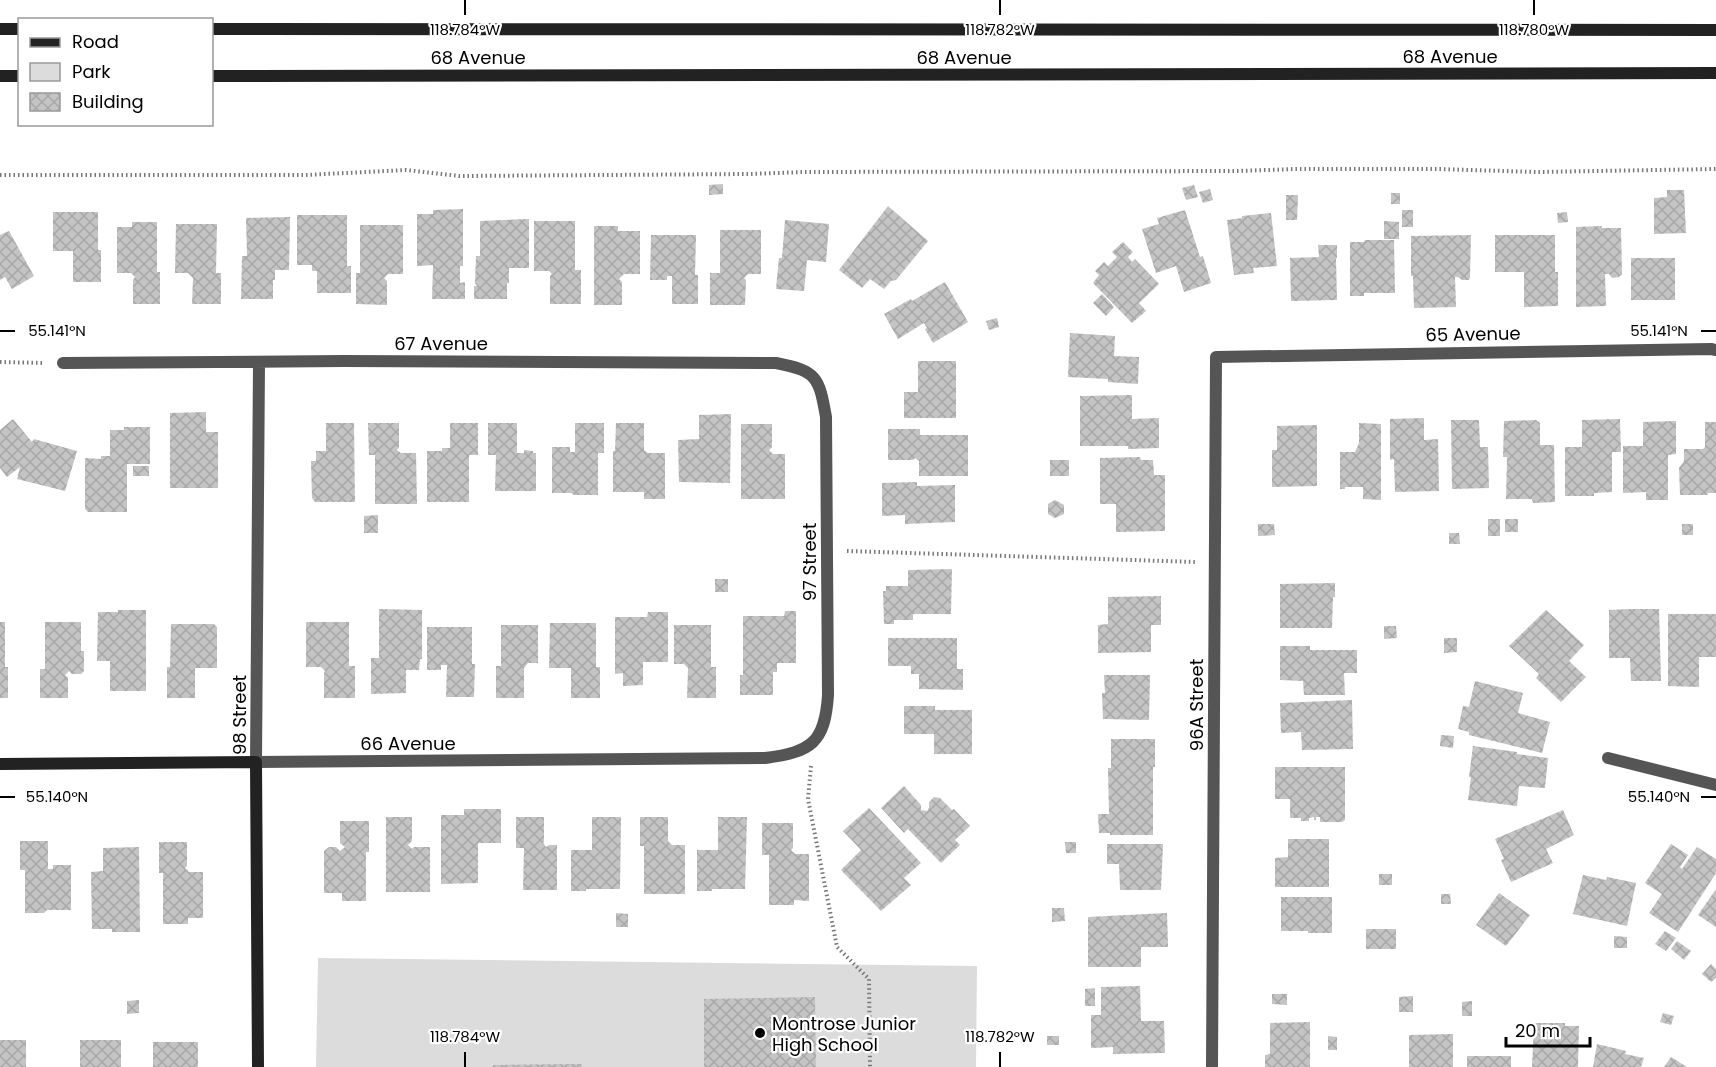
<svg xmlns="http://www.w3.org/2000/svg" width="1716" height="1067" viewBox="0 0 1716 1067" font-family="Poppins,sans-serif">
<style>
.green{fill:#dcdcdc}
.building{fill:url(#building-cross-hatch)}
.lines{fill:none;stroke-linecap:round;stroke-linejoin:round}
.path{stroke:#777;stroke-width:4;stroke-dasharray:1.5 3;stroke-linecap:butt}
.street{stroke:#555;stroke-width:12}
.secondary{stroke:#222;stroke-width:12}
.ticks{fill:none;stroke:#000;stroke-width:2}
.poi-dot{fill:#000;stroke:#fff;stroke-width:2}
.labels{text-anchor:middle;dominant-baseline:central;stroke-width:4.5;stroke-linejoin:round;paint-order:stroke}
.street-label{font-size:18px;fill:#000;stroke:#fff}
.poi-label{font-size:18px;fill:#000;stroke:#fff;text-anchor:start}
.ticks-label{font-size:15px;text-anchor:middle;fill:#000;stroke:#fff;stroke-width:4.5;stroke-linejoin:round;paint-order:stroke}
</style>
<defs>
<pattern id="building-cross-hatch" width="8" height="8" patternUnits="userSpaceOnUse" patternTransform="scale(1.5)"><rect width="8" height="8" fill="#c4c4c4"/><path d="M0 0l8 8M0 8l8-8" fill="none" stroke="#a7a7a7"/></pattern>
</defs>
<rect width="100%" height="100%" fill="#fff"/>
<!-- green -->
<polygon class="green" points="318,958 977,966 976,1067 316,1067"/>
<!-- building -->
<g class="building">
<polygon points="723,184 723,194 709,195 709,185"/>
<polygon points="1194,185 1198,197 1186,200 1182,188"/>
<polygon points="1210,189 1213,200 1203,203 1199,192"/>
<polygon points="1667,190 1684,190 1686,233 1654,234 1654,198 1667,197"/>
<rect x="1391" y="193" width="9" height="11"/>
<polygon points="1286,195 1298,195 1297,220 1286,220"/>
<polygon points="888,206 928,241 896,280 891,281 884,289 870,279 862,288 839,270"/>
<polygon points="463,209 463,266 460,266 460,283 465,282 465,299 432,299 433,265 417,266 417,214 433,214 433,210"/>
<polygon points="1185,210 1200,257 1203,256 1211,283 1184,292 1176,266 1156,273 1142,229 1159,224 1157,218"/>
<rect x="1402" y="210" width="11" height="17"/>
<polygon points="53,212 98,212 98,250 101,250 101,282 73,282 73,251 53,251"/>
<polygon points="1567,212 1568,222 1558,223 1557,213"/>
<polygon points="1271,213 1277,266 1253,268 1254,273 1234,275 1227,220 1242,218 1242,216"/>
<polygon points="297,215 347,215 347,266 351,266 351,293 317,293 317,271 312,271 312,265 297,265"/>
<polygon points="290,217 289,270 275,270 275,280 273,280 273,299 241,299 242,256 247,256 246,218"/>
<polygon points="529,219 529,268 509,268 509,283 507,283 507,299 474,299 474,286 477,286 475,283 476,256 480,256 480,221"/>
<polygon points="785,220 829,224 826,262 807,260 804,291 776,289 779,258 782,258"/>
<polygon points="534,221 575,221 575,270 581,270 581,304 550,304 550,276 552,274 549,271 534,271"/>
<polygon points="1384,221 1399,222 1399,239 1384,239"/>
<polygon points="132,222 157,222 157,272 160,272 160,304 133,304 133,280 135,277 131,273 117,273 117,227 132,227"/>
<polygon points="176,224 217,224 216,273 221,273 221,304 192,304 193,278 188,273 175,273"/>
<polygon points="360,225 403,225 403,274 388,274 384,278 387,281 387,305 356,304 356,273 360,273"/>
<polygon points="594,226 618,226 618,231 640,231 640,274 624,274 619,279 622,282 622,305 594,305"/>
<polygon points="1602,226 1602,228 1621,228 1622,274 1619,277 1612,278 1609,274 1605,274 1606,306 1576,307 1576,227"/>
<polygon points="720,230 761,230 761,274 748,274 744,278 746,280 745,305 710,305 710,273 720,273"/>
<polygon points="9,231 34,276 12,289 5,277 0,280 0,235"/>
<polygon points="651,235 696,235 695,275 698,275 698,304 672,304 672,276 667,276 667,280 650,280"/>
<polygon points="1471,235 1470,277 1469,280 1462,280 1458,277 1455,277 1456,307 1414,308 1413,276 1411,276 1411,236"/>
<polygon points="1495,235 1555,235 1555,272 1558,272 1558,306 1524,307 1524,272 1495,272"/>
<polygon points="1365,240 1394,240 1395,293 1364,293 1364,296 1350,296 1350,242 1364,242"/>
<polygon points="1123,242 1133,252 1128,257 1132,262 1135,259 1159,284 1139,303 1146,311 1132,323 1093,283 1099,275 1095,271 1104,262 1108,266 1117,257 1112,252"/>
<polygon points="1318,245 1337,245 1337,258 1336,258 1337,300 1291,301 1290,258 1319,257"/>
<rect x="1631" y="258" width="44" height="42"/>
<polygon points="945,282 968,322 933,343 925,329 927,328 924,323 898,339 884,314 911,299 912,301"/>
<polygon points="1102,294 1114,307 1106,316 1093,303"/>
<polygon points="997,318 999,327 989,330 986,321"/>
<polygon points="1070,333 1115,336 1114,356 1139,357 1138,384 1108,382 1108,379 1068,377"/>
<polygon points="918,361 956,361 956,418 904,418 904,392 918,392"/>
<polygon points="1132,395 1132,419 1159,418 1159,448 1128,449 1128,446 1080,446 1080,396"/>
<polygon points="206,412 206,432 218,432 218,488 170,488 170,413"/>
<polygon points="731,414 730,483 679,482 678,440 699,439 699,415"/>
<polygon points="1424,418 1424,440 1438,439 1439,491 1395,492 1394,459 1390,460 1390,419"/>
<polygon points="13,419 32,442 34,439 77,451 65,491 17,479 20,467 7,477 0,468 0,430"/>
<polygon points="1620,419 1621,452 1612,452 1612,492 1594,493 1594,496 1565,496 1565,447 1582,447 1582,420"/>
<polygon points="1451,420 1479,420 1480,447 1488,447 1489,488 1452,489"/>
<polygon points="1536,420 1540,423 1540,445 1554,445 1555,502 1533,503 1532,499 1506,499 1507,457 1503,457 1504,421"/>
<polygon points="1676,421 1676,454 1668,455 1668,500 1646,500 1646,492 1623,493 1623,446 1643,446 1643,422"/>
<polygon points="1705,422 1716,422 1716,493 1707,493 1708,495 1680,495 1679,468 1684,461 1684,449 1703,449 1705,447"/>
<polygon points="326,423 354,423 355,502 315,502 312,498 311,461 316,461 316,451 326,451"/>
<polygon points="368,423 399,423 399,447 397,450 401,453 416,453 417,504 375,504 375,455 369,455"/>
<polygon points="450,423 478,423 478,455 469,455 469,502 427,502 427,451 442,451 442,448 450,448"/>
<polygon points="488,423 517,423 517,453 524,453 524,450 533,451 533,453 536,453 536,491 495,491 496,455 488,455"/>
<polygon points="575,423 604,423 604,453 598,453 598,495 574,495 571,493 552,493 552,447 570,447 570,452 575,452"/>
<polygon points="616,423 644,423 644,450 648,453 665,453 665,499 644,499 644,492 613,492 613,451 615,451"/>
<polygon points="1359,423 1381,424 1381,500 1363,499 1363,487 1345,487 1345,489 1340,489 1340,452 1355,452 1359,443"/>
<polygon points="741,424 772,424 772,447 769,450 773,454 785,454 785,499 741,499"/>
<polygon points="1317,425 1317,486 1272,487 1272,450 1277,450 1277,426"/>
<polygon points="124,427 150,427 150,464 127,464 127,512 88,512 85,509 85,458 101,459 101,456 110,456 110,430 124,430"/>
<polygon points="888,429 920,429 920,435 968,435 968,476 919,476 919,461 915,458 913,460 888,460"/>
<polygon points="1140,457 1141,460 1153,460 1154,475 1165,475 1165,531 1116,532 1116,504 1100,504 1100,458"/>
<rect x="1050" y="460" width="19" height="16"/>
<rect x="133" y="466" width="16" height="10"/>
<polygon points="917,482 917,486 955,485 955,522 905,524 905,515 882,516 882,483"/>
<polygon points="1055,500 1064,505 1064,514 1055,518 1048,514 1048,504"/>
<polygon points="378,515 378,533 364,533 364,516"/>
<rect x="1488" y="519" width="12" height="17"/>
<rect x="1505" y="519" width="13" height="13"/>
<polygon points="1258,524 1274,524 1275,535 1258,536"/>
<rect x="1682" y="524" width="11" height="11"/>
<polygon points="1449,533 1459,533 1460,544 1449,544"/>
<polygon points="952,569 951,614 913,614 913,620 894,620 894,624 884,624 883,591 886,591 886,586 908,586 908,570"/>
<rect x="715" y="579" width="13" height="13"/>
<polygon points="1335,583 1335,597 1333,597 1332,628 1280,628 1280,584"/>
<polygon points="1161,596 1161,625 1151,625 1151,652 1098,653 1098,625 1108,624 1108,597"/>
<polygon points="379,609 422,610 422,659 420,659 419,670 406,670 406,693 371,694 371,658 379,658"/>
<polygon points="1630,609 1659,609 1661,681 1631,681 1630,658 1609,658 1609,610"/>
<polygon points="118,610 146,610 146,691 110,691 110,661 97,661 98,612 118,612"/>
<polygon points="1546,610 1584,645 1569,661 1586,677 1561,702 1536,678 1539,674 1509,646"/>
<polygon points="785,611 796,611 796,663 777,663 777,672 773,672 773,695 740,695 740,675 743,675 743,616 784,616"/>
<polygon points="648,612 668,612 668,662 643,662 643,685 623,686 623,673 615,674 615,617 647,617"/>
<polygon points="1668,614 1716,614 1716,657 1699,657 1699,687 1668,686"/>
<polygon points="0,622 5,622 5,667 8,667 8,698 0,698"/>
<polygon points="45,622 81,622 81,651 84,651 84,671 81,674 72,674 69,671 65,675 68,678 68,698 40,698 40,669 45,669"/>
<polygon points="306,622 349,622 349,666 355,666 355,698 324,698 324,673 325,671 321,667 306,667"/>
<polygon points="550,623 596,623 596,667 600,667 600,698 571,698 571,668 549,668"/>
<polygon points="171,624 214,624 217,627 217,668 195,668 195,698 167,698 167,667 170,667"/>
<polygon points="501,625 538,625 538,663 528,663 524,668 524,698 496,698 496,666 501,666"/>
<polygon points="674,625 711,625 711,667 716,667 716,698 687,698 688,668 684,664 674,664"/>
<polygon points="1384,626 1396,626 1397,638 1384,639"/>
<polygon points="427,627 472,627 472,664 475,664 474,697 446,697 447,665 441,665 441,670 427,670"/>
<polygon points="888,638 957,638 957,669 963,669 963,690 919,689 919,674 911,674 911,666 888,666"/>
<polygon points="1444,638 1457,638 1457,652 1444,653"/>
<polygon points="1280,646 1310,646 1310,650 1357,650 1357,673 1344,673 1345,695 1304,695 1303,681 1280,680"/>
<polygon points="1104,675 1150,675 1149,720 1103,719 1102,693 1105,693"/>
<polygon points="1475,681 1523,693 1518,713 1550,722 1542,753 1469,735 1469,732 1458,729 1463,706 1469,707"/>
<polygon points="1352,700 1353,749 1302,750 1301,732 1281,733 1280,703"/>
<polygon points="904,706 935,706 935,710 972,710 972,754 934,754 934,734 904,734"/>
<polygon points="1441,735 1454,736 1453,748 1440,746"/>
<polygon points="1111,739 1155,739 1155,767 1153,767 1153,835 1110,835 1110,833 1099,833 1098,814 1109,814 1108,768 1111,768"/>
<polygon points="1473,746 1517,752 1517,754 1548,758 1545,788 1519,786 1517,806 1468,800 1471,777 1469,777"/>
<polygon points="1275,767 1345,767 1345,820 1342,822 1320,822 1320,817 1316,817 1316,820 1314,820 1314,817 1309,818 1309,821 1301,821 1301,818 1290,818 1290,799 1275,799"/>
<polygon points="904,786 921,805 921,810 927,811 929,808 929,802 934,797 940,798 952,810 954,809 970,826 955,840 960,845 941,863 908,829 904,833 881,808"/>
<polygon points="869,808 921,863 904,878 911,885 881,911 841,870 861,850 843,831"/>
<polygon points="464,809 501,809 501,843 478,843 478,883 441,884 441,815 464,815"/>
<polygon points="1563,810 1574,835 1546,849 1553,863 1511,882 1501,860 1504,859 1495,839"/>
<polygon points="386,817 412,817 412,841 408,845 412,849 414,847 430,847 430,892 386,892"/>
<polygon points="516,817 544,817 544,842 543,843 546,847 549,845 557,845 557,890 523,890 524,848 516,848"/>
<polygon points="592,817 621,817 620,889 586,889 586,891 571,891 571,850 592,850"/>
<polygon points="640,817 668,817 668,841 672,845 685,845 685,894 644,894 644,846 640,846"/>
<polygon points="718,817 747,817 745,889 712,889 712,891 697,891 697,850 718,850"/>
<polygon points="340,821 369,821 369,852 366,852 366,901 342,901 342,893 324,893 324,851 329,847 336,847 340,851 345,847 340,843"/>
<polygon points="762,823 793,823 793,848 791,850 795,854 809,854 809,901 794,900 794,905 769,905 769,855 762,855"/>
<polygon points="1288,839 1329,839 1329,887 1275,887 1275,858 1288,857"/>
<polygon points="20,841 48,841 48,869 53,869 53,865 71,865 71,910 47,910 44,913 25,913 25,870 20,870"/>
<polygon points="159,842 187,842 187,866 185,868 189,872 203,872 203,918 188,918 188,924 163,924 163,873 159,873"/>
<polygon points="1065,842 1076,842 1076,853 1066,853"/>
<polygon points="1107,844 1163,844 1161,890 1120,890 1119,864 1107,864"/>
<polygon points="1671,844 1688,855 1680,867 1682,869 1697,847 1716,859 1716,873 1678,932 1649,913 1662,894 1645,883"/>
<polygon points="139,847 140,932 112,932 112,929 92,929 91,872 103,871 103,848"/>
<rect x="1379" y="874" width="13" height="11"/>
<polygon points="1583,875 1606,880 1607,877 1636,883 1627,926 1573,914"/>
<polygon points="1716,889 1716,927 1698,915"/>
<polygon points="1499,893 1530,915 1506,946 1476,925"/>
<polygon points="1441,894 1450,894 1451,904 1441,904"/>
<polygon points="1281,897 1332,897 1332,933 1308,933 1308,931 1281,931"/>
<polygon points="1052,908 1064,908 1065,921 1052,922"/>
<polygon points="616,913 628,914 628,927 616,927"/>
<polygon points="1167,913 1168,947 1141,947 1141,967 1088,967 1088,917"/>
<rect x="1366" y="929" width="30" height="20"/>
<polygon points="1665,931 1676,938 1666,951 1655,944"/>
<polygon points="1614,936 1627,937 1627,948 1614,948"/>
<polygon points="1677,941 1691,951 1684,960 1671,949"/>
<polygon points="1711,964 1716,969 1716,978 1711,982 1702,974"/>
<polygon points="1140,986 1141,1021 1164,1021 1165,1053 1113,1054 1113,1047 1091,1048 1091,1015 1101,1015 1101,987"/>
<polygon points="1095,988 1095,1006 1085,1006 1085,989"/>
<polygon points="1272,994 1287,994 1287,1005 1272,1004"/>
<polygon points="1413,996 1413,1012 1399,1012 1399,997"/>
<polygon points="815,997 816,1067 704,1067 704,999"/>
<polygon points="139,1000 139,1013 127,1014 127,1001"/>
<polygon points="1472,1001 1472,1016 1462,1016 1462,1002"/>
<polygon points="1663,1013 1674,1016 1671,1025 1660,1022"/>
<polygon points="1310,1022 1310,1067 1265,1067 1265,1055 1270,1054 1270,1023"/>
<polygon points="1534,1023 1565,1023 1565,1026 1579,1026 1578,1067 1532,1067"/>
<polygon points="1453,1034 1453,1067 1409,1067 1409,1035"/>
<rect x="1047" y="1036" width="12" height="9"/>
<polygon points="1328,1036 1337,1037 1337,1050 1328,1050"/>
<rect x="0" y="1040" width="26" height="27"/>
<rect x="80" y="1040" width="41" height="27"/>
<rect x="153" y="1042" width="45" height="25"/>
<polygon points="1597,1044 1626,1051 1625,1054 1644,1058 1641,1067 1593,1067"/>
<rect x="1467" y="1056" width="44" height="11"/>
<polygon points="1671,1057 1687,1067 1664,1067"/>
<polygon points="582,1064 582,1067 493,1067 493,1065"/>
</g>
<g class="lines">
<!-- path -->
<g class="path">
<polyline points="0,175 305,175 406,170 459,176 750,174 803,172 1237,171 1296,169 1437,169 1537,172 1716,169"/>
<polyline points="0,362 44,363"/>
<polyline points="847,551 1196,562"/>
<polyline points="811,766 808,799 837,947 869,979 870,1067"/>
</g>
<!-- street -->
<g class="street">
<path d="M63,363L344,361L776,363C817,371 819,377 826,417L828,695C825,743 811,752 765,758L256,762L259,363"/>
<polyline points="1608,758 1716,785"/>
<polyline points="1212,1067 1216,357 1711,349 1716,350"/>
</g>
<!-- secondary -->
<g class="secondary">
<polyline points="0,29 20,29"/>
<polyline points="212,29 1716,30"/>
<polyline points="0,76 20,76"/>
<polyline points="212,76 1716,73"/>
<polyline points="0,764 256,762 258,1067"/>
</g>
</g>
<!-- ticks -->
<path class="ticks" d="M465,0V15M1000,0V15M1534,0V15M0,331H15M1701,331H1716M0,797H15M1701,797H1716M465,1052V1067M1000,1052V1067"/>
<!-- markers -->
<circle class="poi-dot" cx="760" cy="1033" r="6"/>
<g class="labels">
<!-- street labels -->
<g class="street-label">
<text x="1450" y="56">68 Avenue</text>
<text x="478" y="57">68 Avenue</text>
<text x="964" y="57">68 Avenue</text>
<text transform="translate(1473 334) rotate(-1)">65 Avenue</text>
<text x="441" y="343">67 Avenue</text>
<text transform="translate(809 562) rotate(-90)">97 Street</text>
<text transform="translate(1196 705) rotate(-90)">96A Street</text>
<text transform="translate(239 715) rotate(-90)">98 Street</text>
<text x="408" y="743">66 Avenue</text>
</g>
<!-- poi labels -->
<g class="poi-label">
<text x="772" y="1023">Montrose Junior<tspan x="772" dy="21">High School</tspan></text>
</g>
</g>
<g class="ticks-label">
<text x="465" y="35">118.784°W</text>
<text x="1000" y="35">118.782°W</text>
<text x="1534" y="35">118.780°W</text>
<text x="57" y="336">55.141°N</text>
<text x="1659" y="336">55.141°N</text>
<text x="57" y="802">55.140°N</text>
<text x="1659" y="802">55.140°N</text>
<text x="465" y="1042">118.784°W</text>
<text x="1000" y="1042">118.782°W</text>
</g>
<!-- legend -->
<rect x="18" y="18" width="195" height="108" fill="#ffffff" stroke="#999999" stroke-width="1.5"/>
<rect x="30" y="38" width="30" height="9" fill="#222222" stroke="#999999" stroke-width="1.5"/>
<text x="72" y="48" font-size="18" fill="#000000">Road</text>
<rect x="30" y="63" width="30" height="18" fill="#dcdcdc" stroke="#999999" stroke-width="1.5"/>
<text x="72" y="78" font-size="18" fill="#000000">Park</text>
<rect x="30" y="93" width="30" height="18" fill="url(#building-cross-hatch)" stroke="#999999" stroke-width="1.5"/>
<text x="72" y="108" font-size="18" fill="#000000">Building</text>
<!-- scale -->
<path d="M1506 1037v9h84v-9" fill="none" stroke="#000000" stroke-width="3"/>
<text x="1515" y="1037" font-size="18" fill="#000000" stroke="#ffffff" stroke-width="4.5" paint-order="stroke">20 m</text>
</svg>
